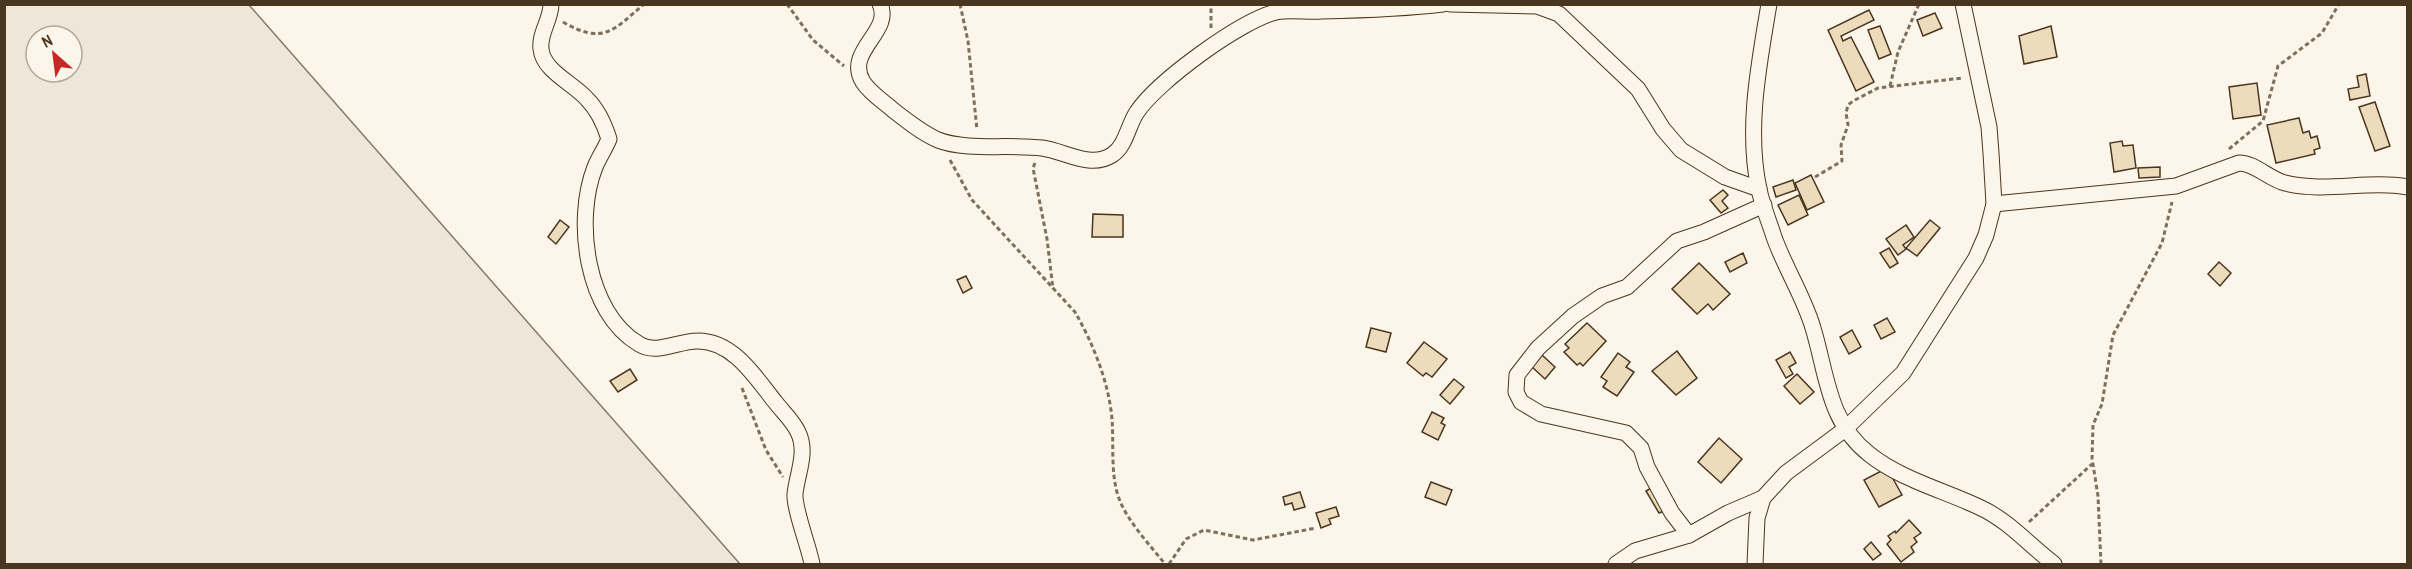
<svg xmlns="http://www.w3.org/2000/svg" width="2412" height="569" viewBox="0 0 2412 569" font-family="'Archivo Narrow',sans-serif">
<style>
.green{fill:#ede6d9;stroke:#887966;stroke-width:1.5;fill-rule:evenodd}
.building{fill:#ecdcbc;stroke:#4a3520;stroke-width:1.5}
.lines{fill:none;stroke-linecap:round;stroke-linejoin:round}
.street-casing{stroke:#4a3520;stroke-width:17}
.path{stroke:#7f6f5c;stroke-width:3;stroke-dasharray:4.5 3;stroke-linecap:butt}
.street{stroke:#fbf6e9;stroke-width:15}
</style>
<rect width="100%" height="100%" fill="#fbf6e9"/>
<!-- green -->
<path class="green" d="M4,5H249L740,564H5ZM36,36H72V72H36Z"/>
<!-- building -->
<g class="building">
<polygon points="1869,10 1874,20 1841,36 1843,41 1851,37 1874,82 1856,91 1828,30"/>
<polygon points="1935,13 1942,28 1923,36 1917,20"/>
<polygon points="1880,26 1891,54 1879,59 1868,30"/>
<polygon points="2051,26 2057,57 2024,64 2019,36"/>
<polygon points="2366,74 2370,96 2350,100 2348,89 2359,87 2357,76"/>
<polygon points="2257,83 2261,115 2233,119 2229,87"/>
<polygon points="2375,102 2390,146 2375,151 2359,107"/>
<polygon points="2299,118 2303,133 2309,131 2311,138 2317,136 2320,148 2314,150 2315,154 2276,163 2267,125"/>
<polygon points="2122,141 2123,146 2133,145 2136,168 2114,172 2110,143"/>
<polygon points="2160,167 2160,177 2139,178 2138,168"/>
<polygon points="1811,175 1824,202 1807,210 1795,183"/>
<polygon points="1793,180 1796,190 1776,197 1773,187"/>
<polygon points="1723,190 1728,195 1722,201 1728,208 1721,213 1710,200"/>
<polygon points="1799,195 1808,215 1788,225 1778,205"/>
<polygon points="1093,214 1123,215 1123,237 1092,237"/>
<polygon points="560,220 569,227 556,244 548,237"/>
<polygon points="1930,220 1940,228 1917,256 1906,248"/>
<polygon points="1906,225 1914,237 1903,245 1906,249 1898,255 1886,239"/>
<polygon points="1889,248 1898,263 1890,268 1880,253"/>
<polygon points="1743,253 1747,263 1730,272 1725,262"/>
<polygon points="2219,262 2231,273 2220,286 2208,274"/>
<polygon points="1699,263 1730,294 1713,310 1708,304 1697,314 1672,289"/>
<polygon points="966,276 972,288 963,293 957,280"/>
<polygon points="1887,318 1895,332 1881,339 1874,325"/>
<polygon points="1587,323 1606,341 1583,366 1580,363 1577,365 1564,352 1569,348 1565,344"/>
<polygon points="1371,328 1391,333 1386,352 1366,347"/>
<polygon points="1852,330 1861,347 1849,354 1840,337"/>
<polygon points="1424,342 1447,359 1432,377 1426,373 1423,376 1407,363"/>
<polygon points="1677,351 1697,378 1676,395 1652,371"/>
<polygon points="1790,352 1796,363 1789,367 1793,374 1786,378 1776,360"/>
<polygon points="1618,353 1630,362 1626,367 1634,372 1617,396 1603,387 1607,381 1601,377"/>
<polygon points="1542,355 1555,367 1545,379 1532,367"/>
<polygon points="630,369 637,380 618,392 610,381"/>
<polygon points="1797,374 1814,392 1800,404 1784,386"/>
<polygon points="1454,379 1464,387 1450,404 1440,395"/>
<polygon points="1432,412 1444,418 1441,423 1445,425 1438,440 1422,432"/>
<polygon points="1719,438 1742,459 1721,483 1698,462"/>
<polygon points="1887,468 1902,495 1879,507 1864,480"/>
<polygon points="1431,482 1452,490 1446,505 1425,497"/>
<polygon points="1651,488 1664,511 1659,513 1646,491"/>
<polygon points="1300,492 1305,507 1294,510 1292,503 1285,505 1283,497"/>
<polygon points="1336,507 1339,516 1329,519 1331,524 1321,528 1316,513"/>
<polygon points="1909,520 1921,533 1914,538 1917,542 1911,547 1914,552 1901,562 1887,544 1891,540 1888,536 1895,531 1896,533"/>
<polygon points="1871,542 1881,554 1873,560 1864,549"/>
</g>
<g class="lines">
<defs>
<g id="street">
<path d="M551,4C551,20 539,33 541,49C543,71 573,83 587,99C598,110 604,123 609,139C605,149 599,157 595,167C574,220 586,313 639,344C657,355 678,341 697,341C733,340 756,378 776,403C783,412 793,421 798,432C808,452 797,474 795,494C794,509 809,547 812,564"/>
<path d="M880,4C893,32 844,51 863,82C870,93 884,102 893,110C907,121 922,133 938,140C966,151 1012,144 1042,148C1065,151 1090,169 1112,155C1126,146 1128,125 1137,112C1158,81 1240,21 1276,12C1289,9 1307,12 1321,11C1362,10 1402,9 1443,4"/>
<polyline points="1450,4 1537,6 1559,14 1638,89 1663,129 1681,150 1725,177 1759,189"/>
<path d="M1769,4C1759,64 1746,129 1759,189C1762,205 1769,221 1774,237C1785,268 1804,297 1813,328C1827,374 1828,422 1869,454C1900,479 1943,490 1979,507C2008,520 2029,545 2054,564"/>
<path d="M1994,204L2176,186L2239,163C2255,163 2269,179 2285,183C2326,193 2367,180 2408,187"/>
<polyline points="1689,535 1672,513 1647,467 1641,448 1626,433 1541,414 1521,402 1516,392 1517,375 1538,348 1573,316 1602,296 1627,287 1677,241 1704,232 1764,205"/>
<polyline points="1616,564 1635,551 1689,535 1728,513 1763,498"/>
<polyline points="1755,564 1757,518 1763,498 1786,473 1844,430 1903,373 1976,258 1986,235 1994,204 1991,153 1989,127 1963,4"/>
</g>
</defs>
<!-- street casing -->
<use href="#street" class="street-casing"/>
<!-- path -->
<g class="path">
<polyline points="787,4 813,40 844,66"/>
<polyline points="960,4 968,41 977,130"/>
<path d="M563,22C603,45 613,31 644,4"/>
<polyline points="1211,28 1211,4"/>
<polyline points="1890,86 1898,52 1919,4"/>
<polyline points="2229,149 2263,121 2278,66 2322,33 2339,4"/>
<path d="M950,160L972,200L1075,312C1093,343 1109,383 1112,419C1114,444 1110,478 1120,501C1129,523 1150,545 1165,564"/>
<polyline points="1035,163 1033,168 1047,239 1053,289"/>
<polyline points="1815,177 1842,161 1841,145 1848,125 1846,113 1848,105 1853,101 1878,88 1962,78"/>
<polyline points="742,388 766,450 783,477"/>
<polyline points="2029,522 2092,464"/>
<polyline points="1169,564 1186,539 1204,530 1253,540 1316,528"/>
<polyline points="2101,564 2098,496 2092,458 2093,425 2102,404 2113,335 2162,243 2172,202"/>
</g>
<!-- street -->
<use href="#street" class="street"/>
</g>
<!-- border -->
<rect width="2412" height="569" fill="none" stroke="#4a3520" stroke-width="12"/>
<!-- north arrow -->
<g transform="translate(54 54) rotate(332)"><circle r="28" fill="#fbf6e9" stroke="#b4a999" stroke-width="1.5"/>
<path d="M0-4.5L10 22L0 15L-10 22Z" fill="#c62828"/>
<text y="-9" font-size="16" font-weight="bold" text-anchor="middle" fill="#4a3520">N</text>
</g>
</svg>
